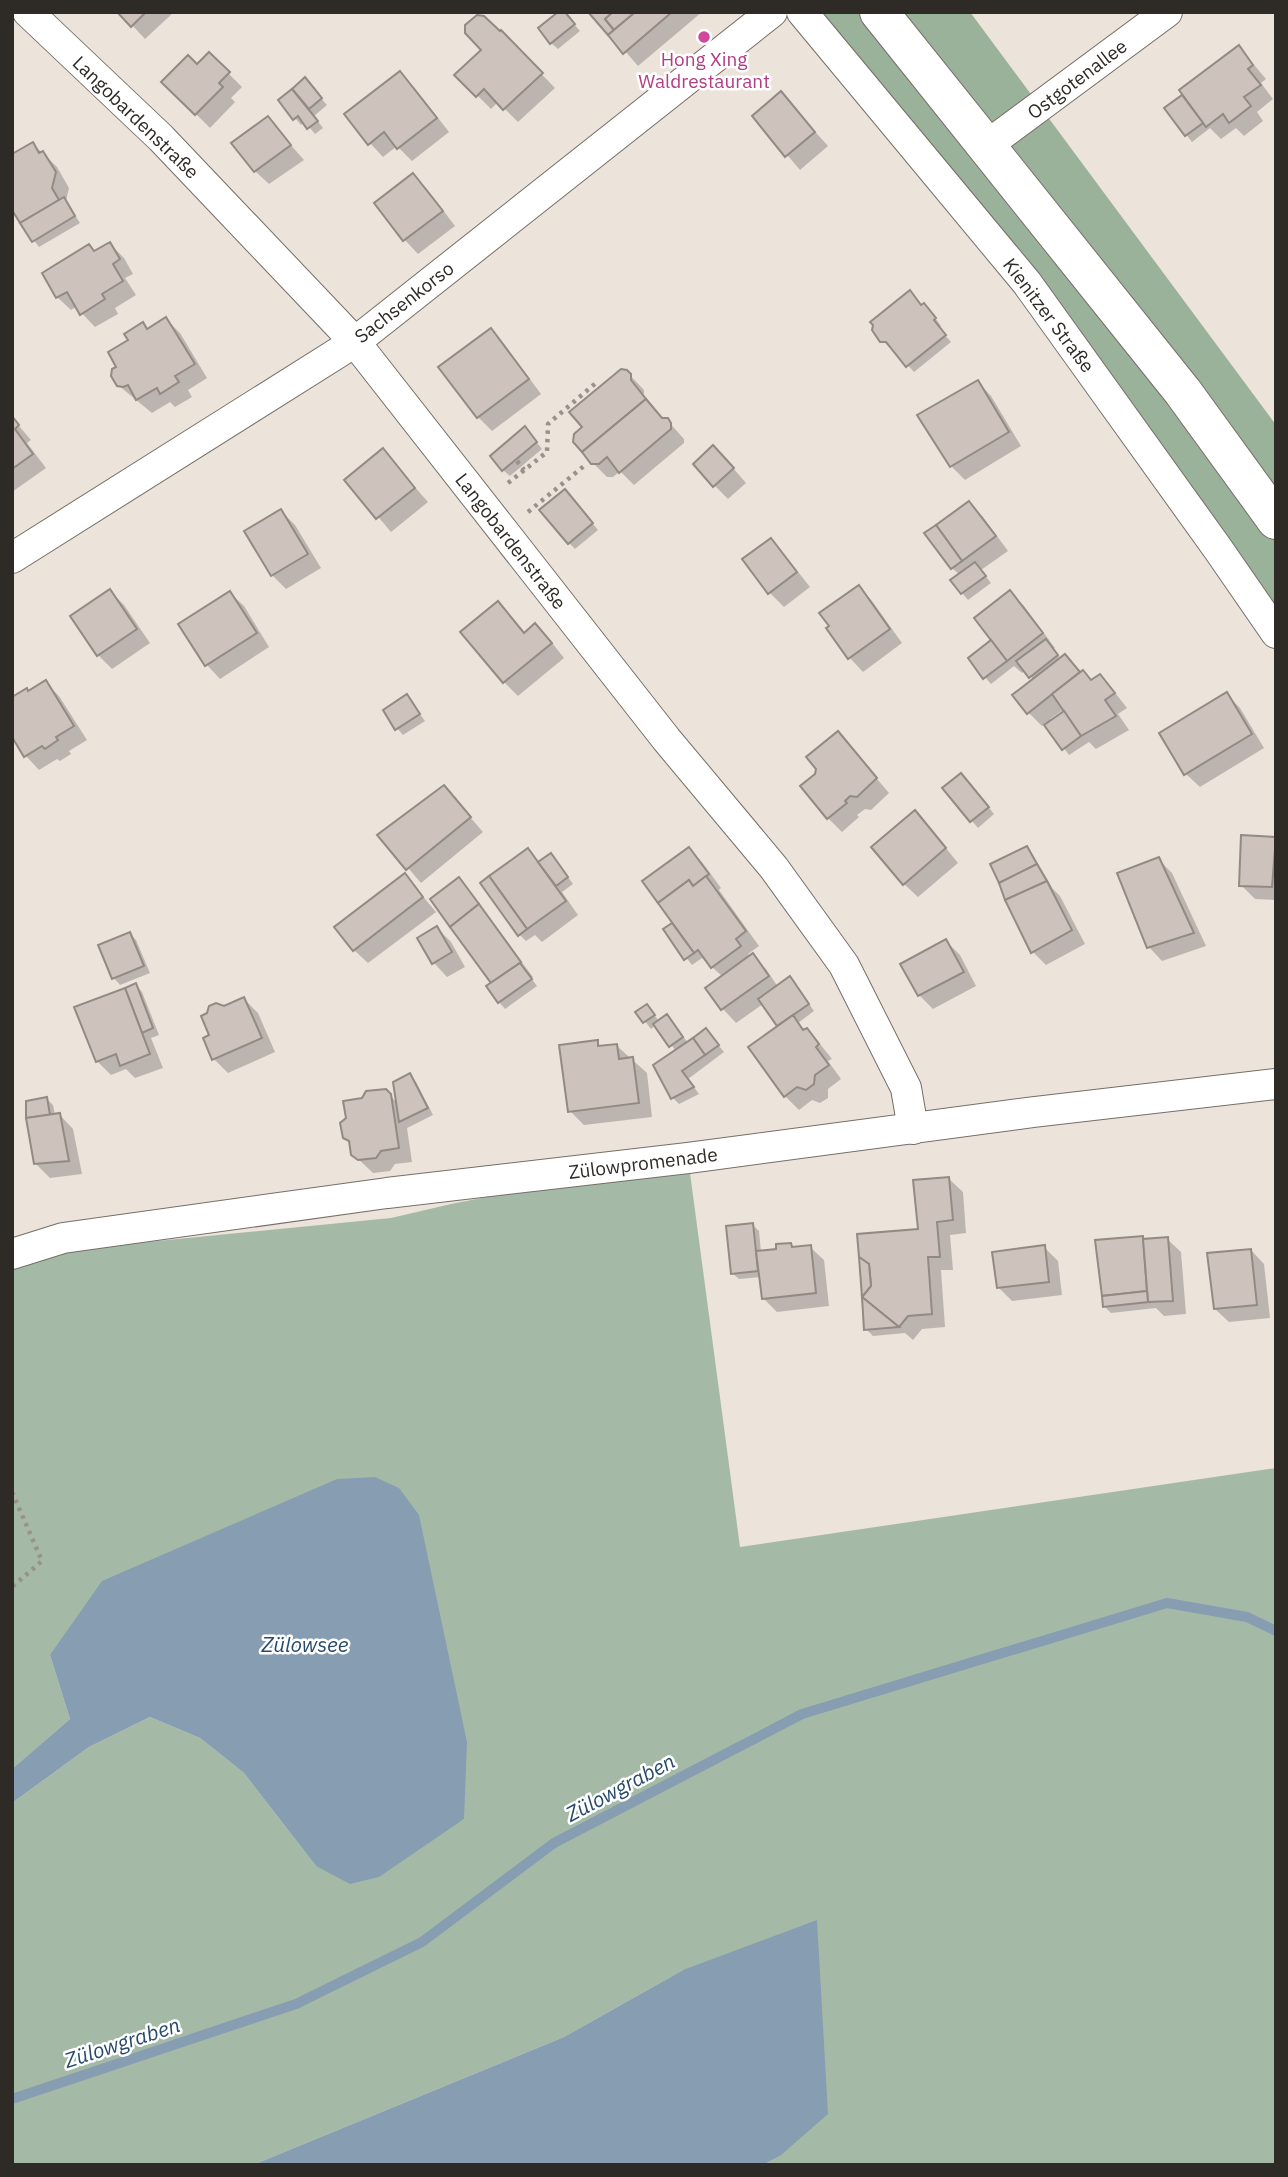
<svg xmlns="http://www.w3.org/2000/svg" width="1288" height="2177" viewBox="0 0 1288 2177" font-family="'IBM Plex Sans',sans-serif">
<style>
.green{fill:#a5baa6}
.forest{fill:#9ab19a}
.water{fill:#879db2}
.shadow{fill:#0003;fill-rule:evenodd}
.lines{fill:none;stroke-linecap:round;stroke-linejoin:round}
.stream{stroke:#879db2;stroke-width:10}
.building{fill:#cdc3bc;stroke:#938a84;stroke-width:2}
.street-casing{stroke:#766e67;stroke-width:32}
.secondary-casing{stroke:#766e67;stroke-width:40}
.path{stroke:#99928c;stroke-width:4.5;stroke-dasharray:3.5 5;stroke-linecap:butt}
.street{stroke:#fff;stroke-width:30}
.secondary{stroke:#fff;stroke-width:38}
.hotel-dot{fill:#d1479c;stroke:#fff;stroke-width:2.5}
.labels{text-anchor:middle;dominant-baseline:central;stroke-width:5;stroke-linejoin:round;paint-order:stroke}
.hotel-label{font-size:19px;fill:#b23c85;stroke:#fff}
.street-label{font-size:19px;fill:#2e2b27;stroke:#fff}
.water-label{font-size:21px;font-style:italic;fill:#274a6c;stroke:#fff}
</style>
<rect width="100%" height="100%" fill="#ece3db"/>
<!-- green -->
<polygon class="green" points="688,1158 740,1547 1276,1468 1276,2165 763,2165 780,2156 683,1970 564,2037 253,2165 12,2165 12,1803 89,1747 150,1717 200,1738 244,1773 316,1866 464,1819 50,1655 70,1719 12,1769 12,1268 66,1250 391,1218 451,1204"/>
<!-- forest -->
<polygon class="forest" points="802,12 970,12 1276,425 1276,633"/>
<!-- water -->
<g class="water">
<polygon points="375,1477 399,1488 419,1515 467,1742 464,1819 379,1877 350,1884 316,1866 244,1773 200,1738 150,1717 89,1747 12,1803 12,1769 70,1719 50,1655 102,1581 337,1479"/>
<polygon points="817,1920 828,2114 780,2156 763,2165 253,2165 564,2037 683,1970"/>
</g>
<!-- shadow -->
<g class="shadow">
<polygon points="120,12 174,12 145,39"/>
<polygon points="591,12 702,12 638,66"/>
<polygon points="569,18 580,31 558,49 551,43"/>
<polygon points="501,32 555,88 518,122 498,102 491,109 457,75"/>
<polygon points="1239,47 1266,79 1261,83 1273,99 1257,112 1263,121 1244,136 1236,128 1221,139 1210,128 1192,142 1166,109 1187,102"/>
<polygon points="209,54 242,87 231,98 235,102 210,128 164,82 197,66"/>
<polygon points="400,73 414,87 449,132 412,161 397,146 383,157 370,143"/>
<polygon points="305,80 327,105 314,116 323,128 315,134 305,122 301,125 280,100"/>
<polygon points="781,94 828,146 800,170 754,116"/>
<polygon points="267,118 304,160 269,184 255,171"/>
<polygon points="33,144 57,167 69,188 66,201 80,223 39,247 12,211 12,156"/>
<polygon points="413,175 427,189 455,226 418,254 405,240 377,203"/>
<polygon points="110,244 124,258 133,274 125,278 136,295 115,308 118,314 95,327 76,307 71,310 57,297 95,253"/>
<polygon points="922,307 931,312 941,326 939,328 951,342 914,372 893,348 889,347 882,340"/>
<polygon points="166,319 180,333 207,378 188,390 192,397 175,407 170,402 152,413 118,385 119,367 130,341 143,325 148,330"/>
<polygon points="490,330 504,344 541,394 492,431 478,417"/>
<polygon points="626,371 644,390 644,395 664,420 667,420 684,439 684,443 634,485 620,471 613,477 607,477 593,463 584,428"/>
<polygon points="978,382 991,396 1021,446 965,480 951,466 920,415"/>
<polygon points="12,418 31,440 27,443 46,468 12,492"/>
<polygon points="531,435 542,449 510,476 503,470"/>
<polygon points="383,451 428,502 391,532 347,480"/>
<polygon points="727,461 746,483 728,499 714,485"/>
<polygon points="571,497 598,530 575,549 569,543"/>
<polygon points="969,503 983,517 1008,551 981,570 991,583 968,600 962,593 960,575 952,568"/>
<polygon points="281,511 295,525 321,568 286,589 272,575"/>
<polygon points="771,540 784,554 810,587 784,607 770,593 745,560"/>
<polygon points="859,587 872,601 902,643 863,672 850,658 828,628"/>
<polygon points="110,591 124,605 150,643 112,669 98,655 72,616"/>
<polygon points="230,593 244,606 269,647 220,679 207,665"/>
<path d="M1010,593L1024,606L1055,648L1053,649L1061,659L1065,656L1092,682L1100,676L1113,690L1127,708L1118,714L1129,730L1096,749L1089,742L1069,755L1045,723L1042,726L1028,712L1034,680L1025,670L1022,673L1014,666L991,684L985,677L990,643ZM1064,709L1066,712L1052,721L1050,719Z"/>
<polygon points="498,604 525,634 549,639 564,658 518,696 504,682"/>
<polygon points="45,682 59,696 87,740 69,751 71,754 60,761 57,759 39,770 26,756 29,693"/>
<polygon points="1227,695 1240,708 1264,748 1200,787 1186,774"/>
<polygon points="407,697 425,721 403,735 397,728"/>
<polygon points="838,733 889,793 871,810 865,809 857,815 859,817 842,832 828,818 817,775"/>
<polygon points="968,781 994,814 978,828 945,788"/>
<polygon points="444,787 483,832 421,883 380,835"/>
<polygon points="928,826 958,863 918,897 904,884"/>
<polygon points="1276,838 1276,900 1255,899 1241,885"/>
<polygon points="1026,848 1033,855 1053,889 1060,896 1085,944 1046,965 1033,952"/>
<polygon points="689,849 702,862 721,888 719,890 759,946 748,954 751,957 753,956 766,969 778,987 796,985 814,1011 798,1023 820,1044 832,1059 828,1061 841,1079 828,1089 828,1098 820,1103 812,1100 799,1110 785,1096 751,1048 780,1027 763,1004 736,1023 723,1009 708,988 723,977 702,958 692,965 665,930 674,923"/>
<polygon points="527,850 540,863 557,862 573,884 562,892 578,915 542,942 535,935 526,941 520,935"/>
<polygon points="1158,859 1172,873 1206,946 1162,961 1149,947"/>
<polygon points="405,875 436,912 368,963 354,950"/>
<polygon points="485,913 533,977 531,978 537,986 505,1009 499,1002 493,983"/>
<polygon points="437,928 451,942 465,967 447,977 434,963 419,938"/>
<polygon points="130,934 136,940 150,973 120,985 114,978"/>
<polygon points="946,941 960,955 976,986 933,1009 919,995"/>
<polygon points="136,985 142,992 159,1035 151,1038 163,1068 135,1078 126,1069 111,1075 97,1061"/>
<polygon points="244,999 258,1013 275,1052 228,1073 214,1059 205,1039 211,1036 209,1015"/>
<polygon points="647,1006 659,1021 673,1023 688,1043 706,1030 724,1052 688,1079 699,1094 679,1104 673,1098 676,1051 656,1025 651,1029 638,1012"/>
<polygon points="597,1042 602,1048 617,1046 647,1073 652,1117 584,1125 570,1111"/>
<polygon points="409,1075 416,1082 433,1115 407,1128 412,1162 395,1164 390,1171 373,1173 353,1154 351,1144 344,1137 363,1099 385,1090 398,1104"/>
<polygon points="47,1099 53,1105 55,1115 60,1115 73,1129 82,1174 50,1178 36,1164"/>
<polygon points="949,1179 963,1192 966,1233 950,1235 953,1270 941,1270 945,1327 922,1329 913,1340 905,1333 873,1336 866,1329"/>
<polygon points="753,1225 759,1231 761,1252 778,1250 790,1245 794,1248 810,1247 824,1260 829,1306 777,1312 763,1298 761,1277 739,1279 732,1273"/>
<polygon points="1142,1238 1145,1240 1167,1239 1181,1252 1186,1314 1164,1316 1156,1308 1111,1313 1105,1307"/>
<polygon points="1044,1247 1058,1261 1062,1295 1012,1301 998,1287"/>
<polygon points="1251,1250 1264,1264 1270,1318 1229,1322 1215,1309"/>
</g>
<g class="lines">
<!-- stream -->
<polyline class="stream" points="12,2099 296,2004 422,1942 554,1843 802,1714 1167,1603 1247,1617 1276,1631"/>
</g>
<!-- building -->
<g class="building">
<polygon points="117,12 146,12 131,27"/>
<polygon points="558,12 565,12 575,24 550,44 538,28"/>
<polygon points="588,12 613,12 605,19 614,30 608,35"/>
<polygon points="613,12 632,12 633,14 614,30 605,19"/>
<polygon points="632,12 672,12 623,54 608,35 633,14"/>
<polygon points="477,15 484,16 500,31 501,30 543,73 503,110 484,89 476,97 454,75 481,50 465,33 465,25"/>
<polygon points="1239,45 1253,65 1248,69 1261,85 1244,97 1251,106 1229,123 1223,114 1206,127 1179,90"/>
<polygon points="209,52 230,72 219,83 223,87 195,115 161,82 188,55 197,64"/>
<polygon points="400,71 437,118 397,149 384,132 368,145 344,114"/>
<polygon points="305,77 322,98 309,109 292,89"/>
<polygon points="292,89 318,121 307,129 298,116 293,120 278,100"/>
<polygon points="781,91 815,132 785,157 752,116"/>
<polygon points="1182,95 1203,123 1185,136 1164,108"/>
<polygon points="268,116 291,145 254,172 231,143"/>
<polygon points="33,142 39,153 43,151 56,172 52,188 59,200 20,223 12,210 12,154"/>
<polygon points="413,173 443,211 403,241 374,203"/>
<polygon points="64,197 75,216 32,242 20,223"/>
<polygon points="110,242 120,259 113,264 123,281 102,294 105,299 80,315 67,292 56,298 42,273 89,244 94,251"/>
<polygon points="910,290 921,305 924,303 936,318 934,320 946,335 906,367 886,342 880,342 872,330 873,325 870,322"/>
<polygon points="166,317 195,364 175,376 179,382 160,394 157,388 136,400 128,385 123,387 117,386 111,376 112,369 116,367 108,352 128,340 124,334 143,322 147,329"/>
<polygon points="491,328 529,379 477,418 438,367"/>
<polygon points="621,369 627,370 631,374 631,380 646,399 582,452 573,442 574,434 582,427 569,412"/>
<polygon points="978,380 1009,432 950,467 917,415"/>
<polygon points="646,399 662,418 668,418 671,423 671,429 619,473 607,457 599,464 591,464 582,452"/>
<polygon points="12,416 19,425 15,429 33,454 12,469"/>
<polygon points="525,426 537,442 502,471 490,456"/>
<polygon points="713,445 734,468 713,487 693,464"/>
<polygon points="383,448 415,488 376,519 344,480"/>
<polygon points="565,489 593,523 568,544 539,510"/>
<polygon points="969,501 996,536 962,561 936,525"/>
<polygon points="281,509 308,554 271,576 244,531"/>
<polygon points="936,525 962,561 951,569 924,533"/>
<polygon points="771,538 797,572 768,594 742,559"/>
<polygon points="975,562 986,576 961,594 950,580"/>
<polygon points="859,585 890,629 848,659 826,628 829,626 819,613"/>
<polygon points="110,589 137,629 97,656 70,616"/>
<polygon points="1010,590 1043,633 1007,661 974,618"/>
<polygon points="230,591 257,633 205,666 178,624"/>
<polygon points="498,601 524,633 535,623 552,643 503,683 460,632"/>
<polygon points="1046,639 1058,655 1029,678 1016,661"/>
<polygon points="991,640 1007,661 983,679 968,658"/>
<polygon points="1065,654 1080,672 1027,714 1012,695"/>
<polygon points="1083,670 1091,680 1100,674 1115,693 1105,700 1116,716 1081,736 1052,694"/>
<polygon points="46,680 74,726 56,737 58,740 45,749 42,746 24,757 12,737 12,697 27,688 28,691"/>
<polygon points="1227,692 1252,734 1184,775 1159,733"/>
<polygon points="407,694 420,714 395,730 383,710"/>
<polygon points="1064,711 1081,736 1062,750 1044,725"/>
<polygon points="838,731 877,778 857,797 850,796 845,801 847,803 827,819 800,786 815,774 816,769 806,757"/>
<polygon points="961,773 989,807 970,822 942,788"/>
<polygon points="444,785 471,817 406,870 377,835"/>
<polygon points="915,810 946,848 903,885 871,847"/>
<polygon points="1241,835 1276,837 1272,887 1239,886"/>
<polygon points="1027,846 1037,864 999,883 990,864"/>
<polygon points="689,847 709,874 693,886 689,880 658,903 642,881"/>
<polygon points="528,848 566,901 527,929 489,876"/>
<polygon points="551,853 568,877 556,886 538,862"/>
<polygon points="1159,857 1194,933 1147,948 1117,873"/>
<polygon points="1037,864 1047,881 1005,900 999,883"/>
<polygon points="405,873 423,897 353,951 334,927"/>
<polygon points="489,876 527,929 518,936 480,883"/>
<polygon points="706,876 746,931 736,939 741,946 711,968 698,950 694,953 658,903 689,880 693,886"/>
<polygon points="459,877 479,904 450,927 430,899"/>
<polygon points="1047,881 1072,930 1031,953 1005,900"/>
<polygon points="479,904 521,962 491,983 450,927"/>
<polygon points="672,923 694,953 684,960 663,929"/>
<polygon points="437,926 452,952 432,964 417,938"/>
<polygon points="130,932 144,966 112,979 98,945"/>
<polygon points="946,939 964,972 918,996 900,964"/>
<polygon points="753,953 769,976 721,1010 705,988"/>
<polygon points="520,963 532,979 498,1003 486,986"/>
<polygon points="790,976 809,1004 777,1026 758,999"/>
<polygon points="136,983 153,1028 142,1033 125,988"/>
<polygon points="125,988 150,1054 120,1066 116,1054 96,1062 74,1007"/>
<polygon points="244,997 262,1038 212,1060 203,1038 209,1035 201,1016 207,1013 209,1006 216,1003 224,1006"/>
<polygon points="647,1004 655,1015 643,1023 635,1012"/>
<polygon points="667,1014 683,1037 669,1047 653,1024"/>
<polygon points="793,1015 803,1030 807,1028 819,1044 816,1047 829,1065 815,1075 814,1084 806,1090 797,1087 784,1097 748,1047"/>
<polygon points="706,1028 719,1045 705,1055 693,1038"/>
<polygon points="693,1038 705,1055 682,1071 694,1087 671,1099 653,1065"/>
<polygon points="598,1040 598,1046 617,1044 619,1059 633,1057 639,1103 568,1112 559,1045"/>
<polygon points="410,1073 428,1108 399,1122 393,1082"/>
<polygon points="386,1089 391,1094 399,1148 381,1151 376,1158 358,1160 351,1155 349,1141 343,1138 340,1123 346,1118 343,1101 362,1098 366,1091"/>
<polygon points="47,1097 50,1115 26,1118 26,1101"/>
<polygon points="60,1113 69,1161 34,1164 26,1118"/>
<polygon points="949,1177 953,1220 937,1222 940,1257 928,1257 932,1314 908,1316 899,1327 862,1297 871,1286 869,1264 859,1257 857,1234 918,1229 913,1180"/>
<polygon points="753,1223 758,1271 731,1274 726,1226"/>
<polygon points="1143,1236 1147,1291 1102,1296 1095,1240"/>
<polygon points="1168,1237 1173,1301 1148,1302 1143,1239"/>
<polygon points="791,1243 792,1247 811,1245 816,1293 762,1299 756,1251 776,1249 776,1244"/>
<polygon points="1045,1245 1049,1282 997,1288 992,1252"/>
<polygon points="1251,1249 1257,1305 1214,1309 1207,1253"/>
<polygon points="859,1257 869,1264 871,1286 862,1297"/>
<polygon points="1147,1291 1148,1302 1103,1307 1102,1296"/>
<polygon points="862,1297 899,1327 864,1330"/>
</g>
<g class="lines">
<defs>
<g id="street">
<polyline points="28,12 161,138 355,342 667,740 774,868 844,965 906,1088 913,1129"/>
<polyline points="802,12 1027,283 1218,549 1276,633"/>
<polyline points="986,146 1167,12"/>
<polyline points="12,558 355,342 772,12"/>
<polyline points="12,1254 63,1238 387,1193 688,1158 1034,1112 1276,1084"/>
</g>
<polyline id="secondary" points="879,12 1183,392 1276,520"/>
</defs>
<!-- street casing -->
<use href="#street" class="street-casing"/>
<!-- secondary casing -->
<use href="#secondary" class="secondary-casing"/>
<!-- path -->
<g class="path">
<polyline points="517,461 524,470"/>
<polyline points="508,483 547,452 548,424 597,382"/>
<polyline points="528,512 584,466"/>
<polyline points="12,1492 42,1561 12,1587"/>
</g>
<!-- street -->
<use href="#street" class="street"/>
<!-- secondary -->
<use href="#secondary" class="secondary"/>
</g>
<!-- markers -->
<circle class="hotel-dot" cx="704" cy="37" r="7"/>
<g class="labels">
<!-- hotel labels -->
<g class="hotel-label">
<text x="704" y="59">Hong Xing<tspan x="704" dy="22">Waldrestaurant</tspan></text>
</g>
<!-- street labels -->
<g class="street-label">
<text transform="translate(1077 79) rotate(-37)">Ostgotenallee</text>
<text transform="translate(136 117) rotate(44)">Langobardenstraße</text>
<text transform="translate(404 302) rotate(-38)">Sachsenkorso</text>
<text transform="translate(1049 315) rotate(53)">Kienitzer Straße</text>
<text transform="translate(511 541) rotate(52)">Langobardenstraße</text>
<text transform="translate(643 1163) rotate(-7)">Zülowpromenade</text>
</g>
<!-- water labels -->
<g class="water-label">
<text x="305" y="1644">Zülowsee</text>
<text transform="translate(620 1787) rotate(-28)">Zülowgraben</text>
<text transform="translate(122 2042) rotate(-18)">Zülowgraben</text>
</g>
</g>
<!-- border -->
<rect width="1288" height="2177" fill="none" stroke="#2e2b27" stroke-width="28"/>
</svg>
